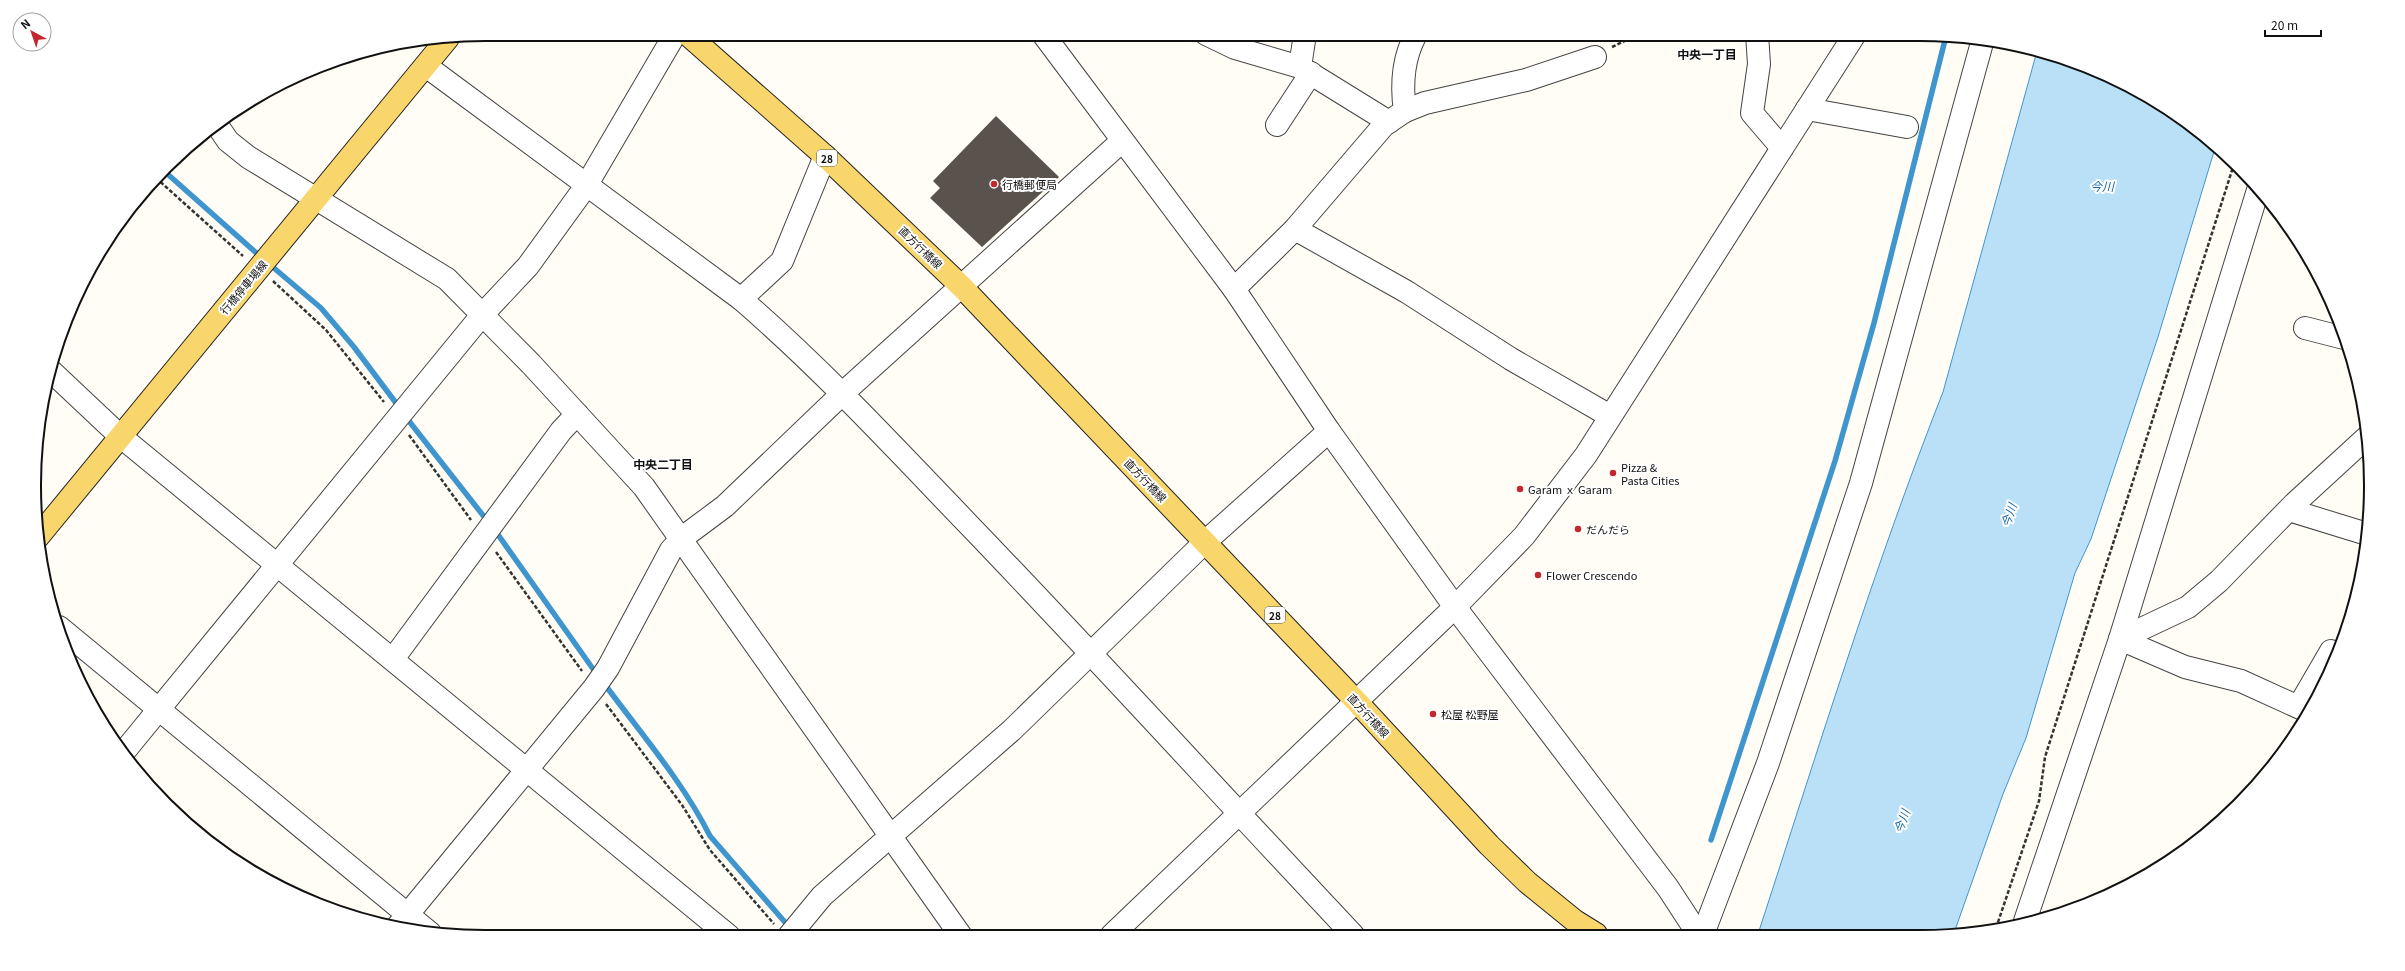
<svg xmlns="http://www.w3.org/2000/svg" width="2405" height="971" viewBox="0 0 2405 971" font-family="Georgia,'Noto Sans JP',serif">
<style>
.water{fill:#b9e0f7;stroke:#3f96cf}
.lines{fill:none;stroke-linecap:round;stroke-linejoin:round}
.stream{stroke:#3f96cf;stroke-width:5.5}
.building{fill:#5a524d}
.minor-casing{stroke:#444;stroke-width:24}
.major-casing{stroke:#222;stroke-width:24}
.path{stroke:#333;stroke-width:2.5;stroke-dasharray:4 2;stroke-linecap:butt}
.minor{stroke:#fff;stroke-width:22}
.major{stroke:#f9d66b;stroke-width:22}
.poi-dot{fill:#c4262e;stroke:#fff;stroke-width:1.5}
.labels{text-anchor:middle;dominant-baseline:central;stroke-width:4;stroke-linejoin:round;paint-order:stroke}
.shield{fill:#fff;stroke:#585858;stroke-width:1}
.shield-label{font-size:10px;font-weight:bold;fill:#111}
.poi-label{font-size:11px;fill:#111;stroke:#fff;text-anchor:start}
.street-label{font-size:11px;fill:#111;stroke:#fff}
.neighbourhood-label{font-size:12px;font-weight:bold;fill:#111;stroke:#fff}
.water-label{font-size:12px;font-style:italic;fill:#1768a6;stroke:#fff}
.rim{fill:none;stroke:#111;stroke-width:2}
</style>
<rect width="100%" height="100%" fill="#fffdf5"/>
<!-- water -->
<path class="water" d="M2037,51L2064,58L2145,94L2216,145L2158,337L2091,539L2075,573L2026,738L2003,794L1954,933L1758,934C1817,753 1873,570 1943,392Z"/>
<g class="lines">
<!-- stream -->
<g class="stream">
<polyline points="163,170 262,258"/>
<polyline points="268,263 321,308 354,347 399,407"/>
<polyline points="405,416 489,523"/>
<polyline points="494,529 598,676"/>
<path d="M603,682C639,731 683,782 710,836L790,928"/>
<polyline points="1711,840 1835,461 1874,323 1946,36"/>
</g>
</g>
<!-- building -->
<polygon class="building" points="996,116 1059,177 982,247 930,198 940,188 933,181"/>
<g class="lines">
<defs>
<g id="minor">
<polyline points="1043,34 1234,289 1329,431 1455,607 1668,888 1698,934"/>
<polyline points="1206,34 1235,48 1300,67"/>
<polyline points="1305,34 1300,67 1389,122"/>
<polyline points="1757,34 1759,64 1752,113 1782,148"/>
<path d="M426,66L741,299C822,369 894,447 968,524C1098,659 1224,798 1353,935"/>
<polyline points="1807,109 1907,127"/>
<path d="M1405,111C1401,84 1403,58 1416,34"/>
<polyline points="217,125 228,141 248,157 447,279 531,364 644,487 961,936"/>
<polyline points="1277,125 1311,73"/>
<polyline points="1295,229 1407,292 1511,359 1610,416"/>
<polyline points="1234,289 1295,229 1384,125 1405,111 1425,103 1526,80 1595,57"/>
<polyline points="741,299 782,261 825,156"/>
<polyline points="2305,328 2344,338"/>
<polyline points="51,371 120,436 729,936"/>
<polyline points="2289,510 2367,534"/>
<polyline points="59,627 430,933"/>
<polyline points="2120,639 2188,607 2219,581 2294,504 2367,437"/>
<polyline points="2120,639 2185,667 2241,681 2307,711"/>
<polyline points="393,659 561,431 577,414"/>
<polyline points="2299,706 2331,651"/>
<polyline points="123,753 482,315 528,266 586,186 675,34"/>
<polyline points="2025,921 2120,639 2258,190"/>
<polyline points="398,926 594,688 608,668 671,550 682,538 725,506 843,393 1122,141"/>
<polyline points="1703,934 1768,763 1861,483 1983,39"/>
<polyline points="1112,935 1455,607 1524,536 1586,455 1855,34"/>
<polyline points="789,936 822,896 1012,730 1205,542 1329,431"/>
</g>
<g id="major">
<polyline points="687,34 825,156 962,287 1356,701 1489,845 1527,882 1575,921 1596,934"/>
<polyline points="38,537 448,38"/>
</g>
</defs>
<!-- minor casing -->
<use href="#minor" class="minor-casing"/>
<!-- major casing -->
<use href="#major" class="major-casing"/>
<!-- path -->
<g class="path">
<polyline points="1612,47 1639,34"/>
<polyline points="156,178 243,256"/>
<polyline points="273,281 326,330 384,402"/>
<polyline points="409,435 471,520"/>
<polyline points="496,552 582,671"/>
<polyline points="606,704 682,805 710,850 774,924"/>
<polyline points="1996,928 2039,801 2045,757 2234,164"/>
</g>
<!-- minor -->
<use href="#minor" class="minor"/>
<!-- major -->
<use href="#major" class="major"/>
</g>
<!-- markers -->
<g class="poi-dot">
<circle cx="994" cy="184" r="4"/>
<circle cx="1613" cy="473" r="4"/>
<circle cx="1520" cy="489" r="4"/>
<circle cx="1578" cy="529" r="4"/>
<circle cx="1538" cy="575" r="4"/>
<circle cx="1433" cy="714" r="4"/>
</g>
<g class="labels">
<!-- shield labels -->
<g class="shield">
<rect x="817" y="150" width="20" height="16" rx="3"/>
<rect x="1265" y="607" width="20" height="16" rx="3"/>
</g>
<g class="shield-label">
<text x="827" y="158">28</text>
<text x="1275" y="615">28</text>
</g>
<!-- poi labels -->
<g class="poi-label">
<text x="1002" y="184">行橋郵便局</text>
<text x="1621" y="467">Pizza &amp;<tspan x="1621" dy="13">Pasta Cities</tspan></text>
<text x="1528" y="489">Garam ｘ Garam</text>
<text x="1586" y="529">だんだら</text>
<text x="1546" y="575">Flower Crescendo</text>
<text x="1441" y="714">松屋 松野屋</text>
</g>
<!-- street labels -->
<g class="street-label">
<text transform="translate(921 247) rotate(44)">直方行橋線</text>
<text transform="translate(243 287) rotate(-50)">行橋停車場線</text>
<text transform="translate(1146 480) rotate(46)">直方行橋線</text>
<text transform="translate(1369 715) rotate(47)">直方行橋線</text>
</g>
<!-- neighbourhood labels -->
<g class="neighbourhood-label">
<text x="1707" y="53">中央一丁目</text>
<text x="663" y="463">中央二丁目</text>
</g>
<!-- water labels -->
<g class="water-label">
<text x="2102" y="185">今川</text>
<text transform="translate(2008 515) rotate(-71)">今川</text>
<text transform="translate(1901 821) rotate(-71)">今川</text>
</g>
</g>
<!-- crop -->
<path d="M0 0H2405V971H0ZM485 41H1920A444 444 0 0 1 2364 485V486A444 444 0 0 1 1920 930H485A444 444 0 0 1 41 486V485A444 444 0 0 1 485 41Z" fill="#fff" fill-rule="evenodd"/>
<path class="rim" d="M485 41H1920A444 444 0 0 1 2364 485V486A444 444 0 0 1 1920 930H485A444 444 0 0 1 41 486V485A444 444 0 0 1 485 41Z"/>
<!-- north arrow -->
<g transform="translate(32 32) rotate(320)"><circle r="19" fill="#ffffff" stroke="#a0a0a0"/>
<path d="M0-3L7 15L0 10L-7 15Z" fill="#c4262e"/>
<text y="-6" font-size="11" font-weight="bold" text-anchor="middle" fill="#111111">N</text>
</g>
<!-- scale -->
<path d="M2265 30v6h56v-6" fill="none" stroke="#111111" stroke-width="2"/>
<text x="2271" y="30" font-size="12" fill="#111111" stroke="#ffffff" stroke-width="3" paint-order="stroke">20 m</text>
</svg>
